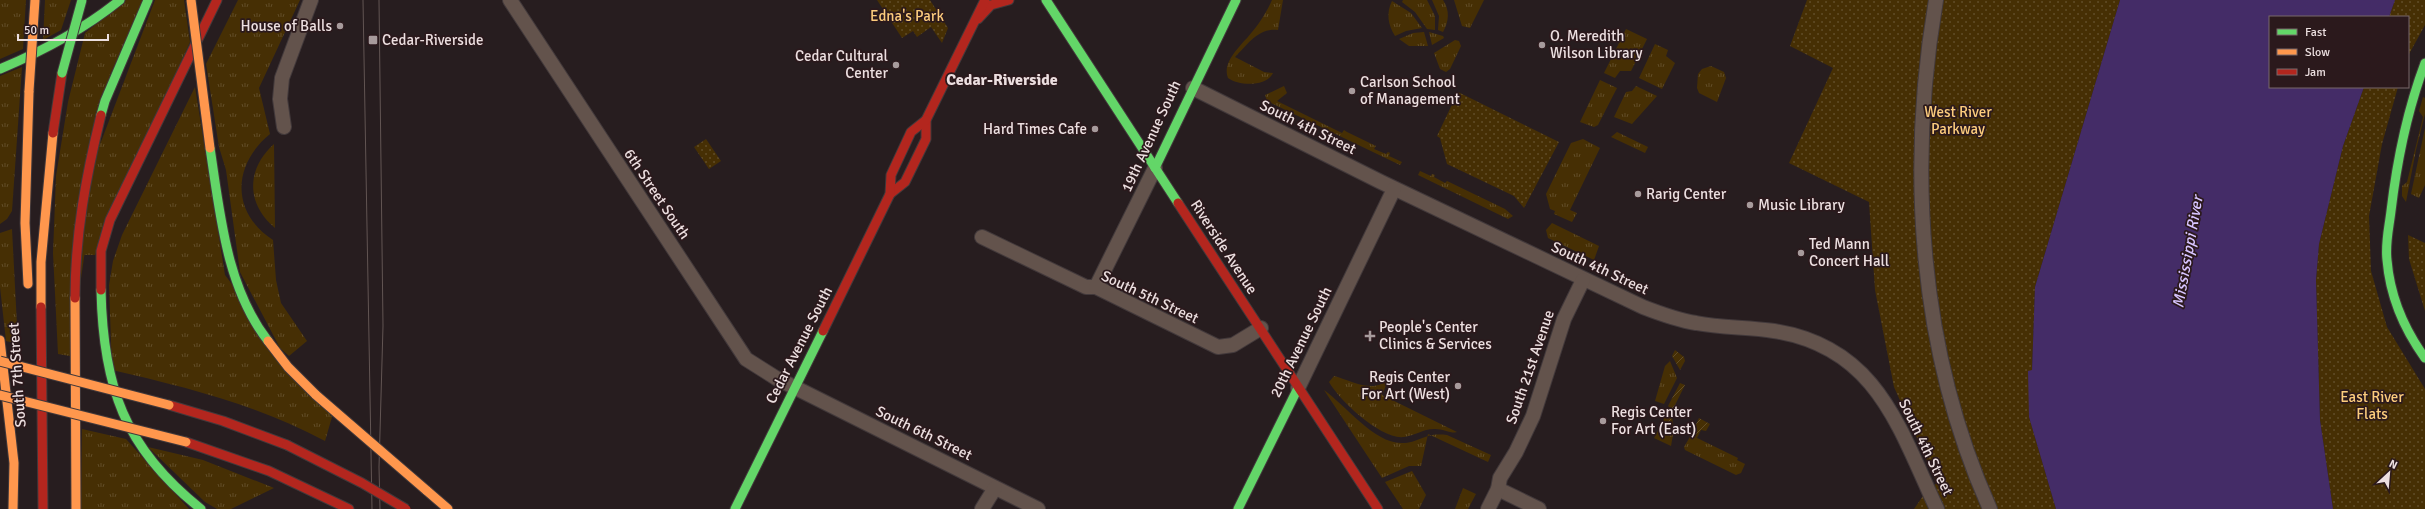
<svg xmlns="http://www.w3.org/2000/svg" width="2425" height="509" viewBox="0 0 2425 509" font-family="Signika,sans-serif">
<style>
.grass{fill:url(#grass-tufts)}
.park{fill:url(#park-dots)}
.garden{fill:url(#garden-furrows)}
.water{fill:#442c67}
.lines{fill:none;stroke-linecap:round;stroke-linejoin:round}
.street-casing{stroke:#42393b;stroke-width:16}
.fast-casing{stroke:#42393b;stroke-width:11}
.slow-casing{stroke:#42393b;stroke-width:11}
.jam-casing{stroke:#42393b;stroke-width:11}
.street{stroke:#63534c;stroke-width:14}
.fast{stroke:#63d668;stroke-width:9}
.slow{stroke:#ff974d;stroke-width:9}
.jam{stroke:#b3261e;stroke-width:9}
.tram{stroke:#625553;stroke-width:1}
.fast-bridge-casing{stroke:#42393b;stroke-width:11;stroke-linecap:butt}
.slow-bridge-casing{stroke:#42393b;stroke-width:11;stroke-linecap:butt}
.jam-bridge-casing{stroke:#42393b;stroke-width:11;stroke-linecap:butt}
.fast-bridge{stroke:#63d668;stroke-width:9}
.slow-bridge{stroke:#ff974d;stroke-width:9}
.jam-bridge{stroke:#b3261e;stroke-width:9}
.poi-dot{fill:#a79b9c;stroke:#2b191c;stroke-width:1.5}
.labels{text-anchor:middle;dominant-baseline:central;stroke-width:3.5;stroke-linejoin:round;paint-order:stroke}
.park-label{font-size:15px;fill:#fccc7d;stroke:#2b191c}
.poi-label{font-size:15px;fill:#ecdfe0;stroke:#2b191c;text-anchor:start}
.street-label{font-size:15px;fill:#ecdfe0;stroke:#2b191c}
.neighbourhood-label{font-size:16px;font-weight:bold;fill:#ecdfe0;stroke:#2b191c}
.water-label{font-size:16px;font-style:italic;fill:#d7c4ff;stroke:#2b191c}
</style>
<defs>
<pattern id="grass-tufts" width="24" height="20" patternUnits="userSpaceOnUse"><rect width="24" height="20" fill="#462f04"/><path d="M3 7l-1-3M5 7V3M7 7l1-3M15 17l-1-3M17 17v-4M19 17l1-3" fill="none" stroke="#614d28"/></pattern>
<pattern id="park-dots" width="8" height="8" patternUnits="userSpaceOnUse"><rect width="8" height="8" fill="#462f04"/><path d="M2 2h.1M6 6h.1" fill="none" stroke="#614d28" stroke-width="1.8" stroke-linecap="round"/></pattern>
<pattern id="garden-furrows" width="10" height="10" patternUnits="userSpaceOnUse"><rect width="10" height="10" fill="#462f04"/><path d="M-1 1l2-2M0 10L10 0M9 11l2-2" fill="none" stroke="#614d28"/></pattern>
</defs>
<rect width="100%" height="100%" fill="#271d1f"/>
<!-- grass -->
<g class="grass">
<polygon points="0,0 26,0 23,49 0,59"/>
<polygon points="45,0 71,0 61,30 43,40"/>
<polygon points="126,0 144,0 110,75 70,356 58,354 53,253 56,176 68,102 85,33"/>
<polygon points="155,0 184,0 190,42 95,255 81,255 96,155"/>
<path d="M238,0H300L259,88L270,134C233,164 230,212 273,240L276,280L281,303L307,341L289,356L280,348L240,272L226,170L219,147L206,64Z"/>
<path d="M1272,0H1283L1278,30C1259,27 1247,45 1235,57L1264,72L1273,73C1266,87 1239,86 1228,78C1221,61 1244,43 1252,32C1260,23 1267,11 1272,0Z"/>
<polygon points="1403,0 1427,0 1435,16 1435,30 1427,29 1415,12 1402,2"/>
<path d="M1432,0H1443C1450,11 1449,21 1443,32L1438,30L1439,16Z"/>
<polygon points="1454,0 1484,0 1470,28 1462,26"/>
<path d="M1392,1L1411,13L1422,28L1406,31L1395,36C1388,25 1386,13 1392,1Z"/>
<polygon points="1626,29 1647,39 1631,71 1620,71 1615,78 1604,73"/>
<polygon points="1424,32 1428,46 1409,46 1399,39 1413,33"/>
<polygon points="1429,32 1443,36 1444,38 1432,45"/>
<polygon points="1455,40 1459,41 1461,46 1450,69 1446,72 1440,69 1434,53"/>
<polygon points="1655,44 1668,50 1666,56 1675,63 1662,89 1639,78"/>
<polygon points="1711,66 1724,72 1726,78 1717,102 1699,93 1697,88 1698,74 1702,69"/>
<polygon points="22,67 12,211 7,219 0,224 0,76"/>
<polygon points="1600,80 1617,88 1598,125 1594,127 1580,122"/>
<polygon points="1284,86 1287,93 1277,101 1342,133 1344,130 1347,132 1376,146 1374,149 1386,154 1388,152 1390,153 1389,156 1402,162 1400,165 1267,101 1265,95"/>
<polygon points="1636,86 1657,96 1632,124 1614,117 1626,92 1632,91"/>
<path d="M195,87L225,275L332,417L325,441C259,405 185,387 112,370L109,285L113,261L122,235Z"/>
<polygon points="2423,97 2425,98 2425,114 2416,150 2406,202 2402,196 2402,186 2407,182 2423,117 2419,111"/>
<polygon points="2425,128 2425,185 2419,198 2411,194"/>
<polygon points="1617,132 1648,147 1645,153 1611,137"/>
<polygon points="1583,139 1600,148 1570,210 1577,213 1572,222 1554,214 1555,211 1550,209 1546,194 1571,143"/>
<path d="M274,144L275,228C246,204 246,169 274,144Z"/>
<polygon points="1420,171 1431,176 1432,174 1435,175 1434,177 1445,183 1447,181 1505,209 1513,216 1508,219 1418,175"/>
<polygon points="1552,223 1599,246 1594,260 1548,238 1546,230"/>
<polygon points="12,229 18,344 6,341 0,287 0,233"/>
<polygon points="1670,361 1677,378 1664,404 1655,401 1665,366"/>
<path d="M1334,376C1353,381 1376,396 1390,376L1382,395L1457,432C1452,434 1441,428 1434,429C1423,429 1414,436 1404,437C1381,440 1339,400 1329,382Z"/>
<path d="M1324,390C1345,405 1375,444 1402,443C1420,443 1424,432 1447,435L1491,455L1488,462L1428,434L1421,466H1409L1382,478Z"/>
<polygon points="1662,423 1674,429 1671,446 1654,438"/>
<polygon points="82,429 126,439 189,509 81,509"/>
<polygon points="1691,435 1738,458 1737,460 1745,464 1741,473 1736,475 1685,450 1684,447"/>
<polygon points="148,447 203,460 274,488 231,509 217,509 205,502"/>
<polygon points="1412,471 1426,495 1419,509 1403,509 1385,482"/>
<polygon points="1463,488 1476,494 1468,509 1455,509"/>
</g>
<!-- park -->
<g class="park">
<polygon points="877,0 930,0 948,28 942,43 931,27 917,37 913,31 902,38"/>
<polygon points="1807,0 2120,0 2035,287 2032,371 2029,376 2029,417 2056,509 1914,509 1925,493 1937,483 1894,387 1875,290 1869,202 1789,163 1833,68 1790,46"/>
<polygon points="2395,0 2425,0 2425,25 2408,56 2408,17 2389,17"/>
<polygon points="2364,87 2398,87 2382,144 2369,216 2371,271 2387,327 2425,389 2425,509 2333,509 2320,420 2316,280 2319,244 2343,146"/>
<polygon points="1458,92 1559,142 1524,208 1514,196 1447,164 1440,138 1437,136"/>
<polygon points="706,139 721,161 709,169 694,147"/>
<polygon points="2408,235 2425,243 2425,311 2409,259"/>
</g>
<!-- garden -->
<g class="garden">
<polygon points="1675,350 1684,357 1685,361 1680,370 1672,356"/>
<polygon points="1680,383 1685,385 1675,405 1683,410 1679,417 1668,406"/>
<polygon points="1667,412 1672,417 1674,429 1662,423"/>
<polygon points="1699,418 1710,424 1706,431 1701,430 1697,438 1691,435"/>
</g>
<!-- water -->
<polygon class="water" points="2120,0 2395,0 2389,17 2270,17 2270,87 2364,87 2343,146 2319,244 2316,280 2320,420 2333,509 2056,509 2029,417 2028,371 2032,370 2035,287"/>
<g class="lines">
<defs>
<g id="street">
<polyline points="510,0 746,359 776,378 1038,509"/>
<path d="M1936,0C1907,169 1919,351 1990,509"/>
<path d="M1193,88L1381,182L1643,307C1661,314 1677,320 1696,323C1721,328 1748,327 1774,331C1877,347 1899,428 1937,509"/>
<polyline points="284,127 280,99 282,78 311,0"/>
<polyline points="982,237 1086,287 1096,287 1218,347 1233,345 1261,328"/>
<polyline points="1096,287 1155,168"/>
<polyline points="1298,388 1394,189"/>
<polyline points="1498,489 1539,509"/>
<polyline points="982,509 995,488"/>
<polyline points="1488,509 1498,489 1500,478 1516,452 1533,416 1564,319 1583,280"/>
</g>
<g id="fast">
<polyline points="1046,0 1178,203"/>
<path d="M2425,63C2407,111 2397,160 2391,211C2389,228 2385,243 2387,260C2390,296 2404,329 2425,358"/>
<path d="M0,69C43,51 83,30 120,0"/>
<polyline points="101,115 105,101 148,0"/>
<path d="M210,148C220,213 226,287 268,341"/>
<polyline points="1155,168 1236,0"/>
<path d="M101,290C103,386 124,448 201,509"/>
<polyline points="735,509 823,331"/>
<polyline points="1238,509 1298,388"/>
</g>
<g id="slow">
<polyline points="28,284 25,223 29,91"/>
<polyline points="75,298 76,509"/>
<polyline points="41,307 41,262 53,133"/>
<polyline points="0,340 14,463 13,509"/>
<polyline points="268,341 288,367 316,395"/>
<polyline points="426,490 448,509"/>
</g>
<g id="jam">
<polyline points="978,19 991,5 1009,0"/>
<polyline points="53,133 62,73"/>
<polyline points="890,194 905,182 926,139 926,120 985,0"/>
<polyline points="1178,203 1378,509"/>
<polyline points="101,290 101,251 110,220 217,0"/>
<path d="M75,298C75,235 86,176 101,115"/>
<polyline points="41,307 43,509"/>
<polyline points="823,331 890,194 891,175 911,132 926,120"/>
<polyline points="169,405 223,421 287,445"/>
<polyline points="186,442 269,471 349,509"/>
</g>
</defs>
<!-- street casing -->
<use href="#street" class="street-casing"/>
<!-- fast casing -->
<use href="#fast" class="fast-casing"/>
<!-- slow casing -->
<use href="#slow" class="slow-casing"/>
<!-- jam casing -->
<use href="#jam" class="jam-casing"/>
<!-- street -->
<use href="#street" class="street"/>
<!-- fast -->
<use href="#fast" class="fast"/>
<!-- slow -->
<use href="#slow" class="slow"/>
<!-- jam -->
<use href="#jam" class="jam"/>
<!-- tram -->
<g class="tram">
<polyline points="363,0 372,509"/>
<polyline points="379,0 383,326 379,467 380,509"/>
</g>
<defs>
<polyline id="fast-bridge" points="62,73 82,0"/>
<g id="slow-bridge">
<polyline points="191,0 210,148"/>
<polyline points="29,91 35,0"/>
<polyline points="0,361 169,405"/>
<polyline points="0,395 186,442"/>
<polyline points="316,395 426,490"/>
</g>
<polyline id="jam-bridge" points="287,445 362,483 406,509"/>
</defs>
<!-- fast-bridge casing -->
<use href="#fast-bridge" class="fast-bridge-casing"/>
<!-- slow-bridge casing -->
<use href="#slow-bridge" class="slow-bridge-casing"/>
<!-- jam-bridge casing -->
<use href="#jam-bridge" class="jam-bridge-casing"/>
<!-- fast-bridge -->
<use href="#fast-bridge" class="fast-bridge"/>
<!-- slow-bridge -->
<use href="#slow-bridge" class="slow-bridge"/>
<!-- jam-bridge -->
<use href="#jam-bridge" class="jam-bridge"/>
</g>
<!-- markers -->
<g class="poi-dot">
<circle cx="340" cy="26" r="4"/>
<rect x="368" y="35" width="10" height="10" rx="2"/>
<circle cx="1542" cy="45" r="4"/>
<circle cx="896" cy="65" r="4"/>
<circle cx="1352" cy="91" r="4"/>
<circle cx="1095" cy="129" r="4"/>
<circle cx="1638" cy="194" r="4"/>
<circle cx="1750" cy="205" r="4"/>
<circle cx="1801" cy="253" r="4"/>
<path d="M1368 330h4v4h4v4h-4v4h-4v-4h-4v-4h4z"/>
<circle cx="1458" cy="386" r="4"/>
<circle cx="1603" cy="421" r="4"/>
</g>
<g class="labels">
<!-- park labels -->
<g class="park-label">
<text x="907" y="16">Edna's Park</text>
<text x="1958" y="112">West River<tspan x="1958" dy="17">Parkway</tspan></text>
<text x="2372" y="397">East River<tspan x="2372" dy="17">Flats</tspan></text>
</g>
<!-- poi labels -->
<g class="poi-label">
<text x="332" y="26" text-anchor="end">House of Balls</text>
<text x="1550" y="36">O. Meredith<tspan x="1550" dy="17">Wilson Library</tspan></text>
<text x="382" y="40">Cedar-Riverside</text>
<text x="888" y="56" text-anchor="end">Cedar Cultural<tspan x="888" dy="17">Center</tspan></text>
<text x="1360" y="82">Carlson School<tspan x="1360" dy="17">of Management</tspan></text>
<text x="1087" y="129" text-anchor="end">Hard Times Cafe</text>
<text x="1646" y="194">Rarig Center</text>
<text x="1758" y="205">Music Library</text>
<text x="1809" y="244">Ted Mann<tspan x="1809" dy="17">Concert Hall</tspan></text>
<text x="1379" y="327">People's Center<tspan x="1379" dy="17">Clinics &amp; Services</tspan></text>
<text x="1450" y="377" text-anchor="end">Regis Center<tspan x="1450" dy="17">For Art (West)</tspan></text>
<text x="1611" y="412">Regis Center<tspan x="1611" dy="17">For Art (East)</tspan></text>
</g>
<!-- street labels -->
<g class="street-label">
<text transform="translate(1308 127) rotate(26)">South 4th Street</text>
<text transform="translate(1151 136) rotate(-65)">19th Avenue South</text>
<text transform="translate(657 194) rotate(56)">6th Street South</text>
<text transform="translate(1224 247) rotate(57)">Riverside Avenue</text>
<text transform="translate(1600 268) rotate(25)">South 4th Street</text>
<text transform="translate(1150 297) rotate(25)">South 5th Street</text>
<text transform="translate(1301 342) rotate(-64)">20th Avenue South</text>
<text transform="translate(799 345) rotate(-63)">Cedar Avenue South</text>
<text transform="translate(1530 367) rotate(-71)">South 21st Avenue</text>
<text transform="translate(17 375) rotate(-94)">South 7th Street</text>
<text transform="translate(924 433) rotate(26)">South 6th Street</text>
<text transform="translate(1926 447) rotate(64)">South 4th Street</text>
</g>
<!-- neighbourhood labels -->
<g class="neighbourhood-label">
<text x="1002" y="80">Cedar-Riverside</text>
</g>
<!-- water labels -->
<g class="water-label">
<text transform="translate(2188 252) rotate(-80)">Mississippi River</text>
</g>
</g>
<!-- legend -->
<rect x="2269" y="16" width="140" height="72" fill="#2b191c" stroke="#78686a"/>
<rect x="2277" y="29" width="20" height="6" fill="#63d668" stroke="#78686a"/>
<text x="2305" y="36" font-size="12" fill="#ecdfe0">Fast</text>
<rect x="2277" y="49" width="20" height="6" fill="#ff974d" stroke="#78686a"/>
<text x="2305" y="56" font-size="12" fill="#ecdfe0">Slow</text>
<rect x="2277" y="69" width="20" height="6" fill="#b3261e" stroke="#78686a"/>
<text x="2305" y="76" font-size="12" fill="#ecdfe0">Jam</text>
<!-- north arrow -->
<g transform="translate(2389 473) rotate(26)" stroke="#2b191c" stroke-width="3" paint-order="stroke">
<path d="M0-3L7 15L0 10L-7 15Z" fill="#ecdfe0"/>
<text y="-6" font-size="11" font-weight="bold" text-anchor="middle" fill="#ecdfe0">N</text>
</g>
<!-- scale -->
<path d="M18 34v6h90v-6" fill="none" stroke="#ecdfe0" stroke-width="2"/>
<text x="24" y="34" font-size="12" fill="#ecdfe0" stroke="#2b191c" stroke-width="3" paint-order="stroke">50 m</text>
</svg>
